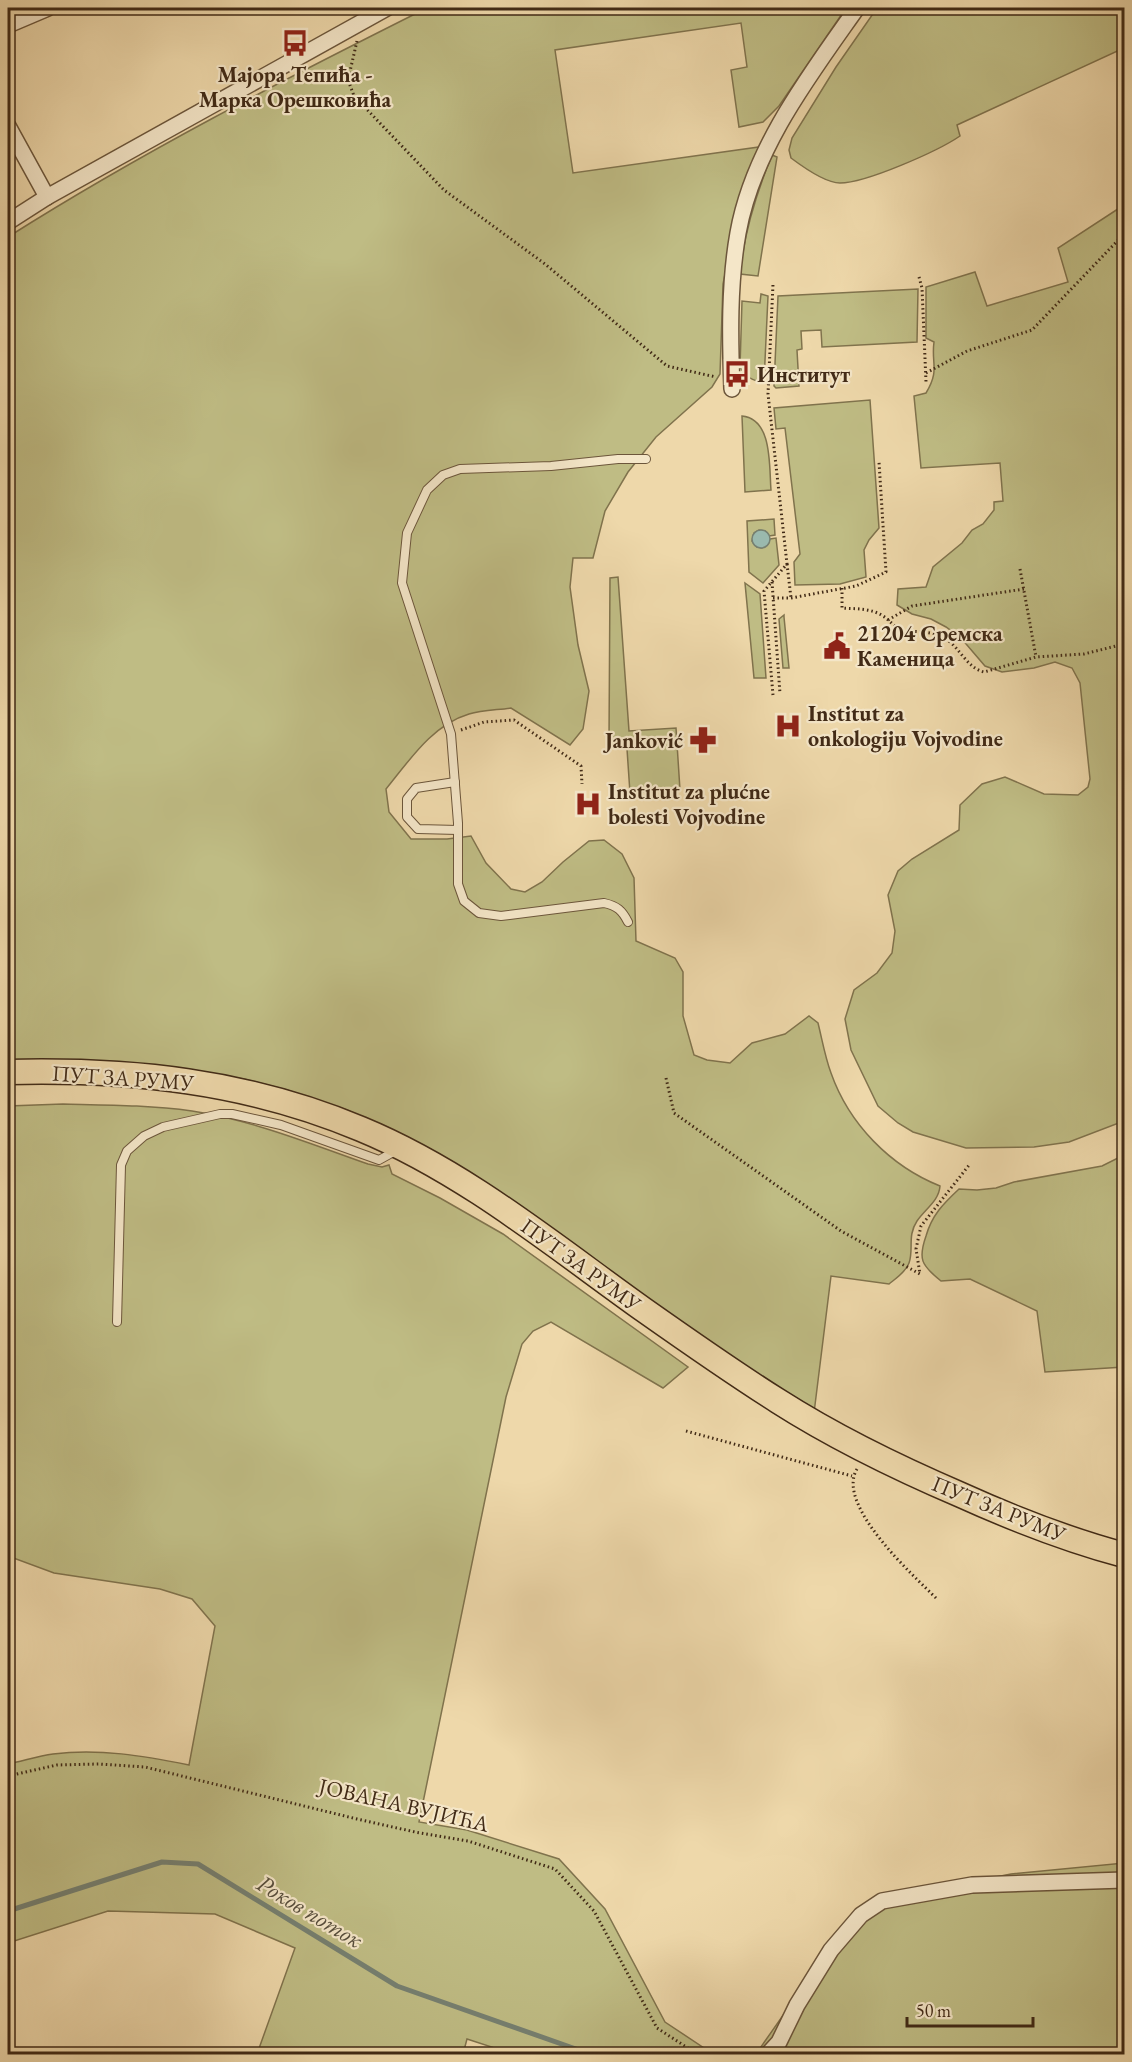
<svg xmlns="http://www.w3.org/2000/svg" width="1132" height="2062" viewBox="0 0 1132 2062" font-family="'EB Garamond',serif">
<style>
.green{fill:#bfbc84;stroke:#80734d;stroke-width:1.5}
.water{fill:#9ab9ae;stroke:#768071;stroke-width:1.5}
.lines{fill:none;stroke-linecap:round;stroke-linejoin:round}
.stream{stroke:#768071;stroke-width:5}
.service-casing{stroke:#6c563b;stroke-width:10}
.minor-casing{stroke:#6c563b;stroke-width:18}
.primary-casing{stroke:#412a16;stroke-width:27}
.path{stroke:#412a16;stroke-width:3;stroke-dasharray:1.5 3;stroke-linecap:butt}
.service{stroke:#f4e6c8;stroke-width:8}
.minor{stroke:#f4e6c8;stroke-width:15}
.primary{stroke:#eed8aa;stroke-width:24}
.labels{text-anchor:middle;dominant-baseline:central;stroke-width:4.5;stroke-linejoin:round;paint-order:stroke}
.poi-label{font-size:22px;font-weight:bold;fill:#412a16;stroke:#f4e6c8;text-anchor:start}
.street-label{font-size:22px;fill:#412a16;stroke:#f4e6c8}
.water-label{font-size:24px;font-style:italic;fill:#574e3c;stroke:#f4e6c8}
</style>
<rect width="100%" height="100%" fill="#eed8aa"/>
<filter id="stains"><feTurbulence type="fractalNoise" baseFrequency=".00333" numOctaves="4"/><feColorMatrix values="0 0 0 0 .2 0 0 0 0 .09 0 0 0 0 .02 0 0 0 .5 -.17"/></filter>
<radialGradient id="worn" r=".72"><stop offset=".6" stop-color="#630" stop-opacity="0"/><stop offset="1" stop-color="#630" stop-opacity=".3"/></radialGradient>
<!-- green -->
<g class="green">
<path d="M427,8H846L779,106L763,122L739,127L731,70L747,67L741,23L555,50L573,173L759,147L743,185L723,284L720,374L712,387L656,437L628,472L605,511L593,558H573L570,587L578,645L589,691L583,729L570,745L511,708C497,710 482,710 469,714C432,725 409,761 386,789L389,812L411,839H447L471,836L486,863L511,889L525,892L542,882L563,862L589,841L604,840L622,854L634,878L636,941L675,958L683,972V1016L694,1055L707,1060L730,1063L752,1043L785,1034L809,1016L818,1023C822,1039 825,1057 831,1073C849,1124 890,1166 940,1186C939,1201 925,1209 917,1221C907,1236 914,1249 909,1263C906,1272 895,1279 889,1284L831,1276L814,1413L779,1391L460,1167L401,1134L347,1110L287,1090L244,1079L200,1073L8,1064V237C142,152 285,79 427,8Z"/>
<path d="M877,8H1124V48L957,125L960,136C938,151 866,183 840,183C825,183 803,167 791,158L789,150L792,138L836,67Z"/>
<path d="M772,155L777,157L758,276L740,274C744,232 756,194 772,155Z"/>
<path d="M1124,205V1121L1069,1142L1034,1147L966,1148L913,1132L898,1123L878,1106L851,1050L845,1019L854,990L877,973L892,953L895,931L888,895L898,871L912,859L959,830L960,805L982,784L1005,777L1044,794L1078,795L1088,787L1090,779L1080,683L1072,668L1055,662L1034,668L1002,672L985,666L961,638L946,627L931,619L912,614L897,605L898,589L926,587L933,567L962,543L972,530L983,524L994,510V502L1003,501L1000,463L921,468L914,396L926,393C940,370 931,364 934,342L926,338V287L975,272L987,306L1068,282L1058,248Z"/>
<polygon points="918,289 917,342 822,347 821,330 801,331 802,349 797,350 799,386 776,388 774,386 778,296"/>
<path d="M761,294L768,296L764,382C752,381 746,377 740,367L742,301L760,303Z"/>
<polygon points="870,400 879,528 869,540 864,550 866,577 840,584 795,585 794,562 800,554 785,428 776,429 774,408"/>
<path d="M742,416C773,419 769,467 771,490L745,492Z"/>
<polygon points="774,519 775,535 769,536 765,531 759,530 754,533 752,541 757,547 762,548 768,544 770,539 776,538 779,565 763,583 749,572 747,521"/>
<polygon points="618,577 629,731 676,728 680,790 630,793 627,749 615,747 609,741 610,578"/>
<polygon points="745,583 760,594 766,678 754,678"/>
<polygon points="784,615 784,617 789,668 783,668 779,619"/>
<path d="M63,1104C106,1105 149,1105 192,1111C252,1120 311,1144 368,1164L382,1167L389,1165L392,1174L440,1198L503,1234L688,1367L663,1388L551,1322L533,1331L522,1344L506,1397L419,1822L467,1830L559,1859L605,1909L665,2022L713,2054H513L467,2039L463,2054H257L295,1948L215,1914L108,1911L8,1943V1764C23,1761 38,1756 53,1754C99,1748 144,1756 189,1765L215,1626L192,1599L160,1589L54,1573L8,1556V1106Z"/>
<path d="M1124,1155V1367L1045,1372L1037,1311L970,1279L941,1281C921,1265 918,1259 926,1236C932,1215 943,1204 959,1189L977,1190L996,1188L1014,1182L1102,1166Z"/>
<polygon points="1124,1863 1124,2054 756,2054 814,1971 885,1899 1011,1874"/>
</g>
<!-- water -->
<circle class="water" cx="761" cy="539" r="9"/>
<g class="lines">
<!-- stream -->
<polyline class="stream" points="8,1911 162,1862 198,1864 397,1986 590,2054"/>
<defs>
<g id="service">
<polyline points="455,782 416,788 407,799 407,817 418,829 458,830"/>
<path d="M628,922C622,910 617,906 604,903L501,916L479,913L464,901L458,884V823L451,734L402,583L407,533L427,490L443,475L460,469L551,466L618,459H646"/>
<polyline points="117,1322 121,1165 127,1151 144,1136 163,1127 220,1114 232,1114 281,1125 379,1160 397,1150"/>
</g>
<g id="minor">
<polyline points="8,25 48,8"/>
<polyline points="8,126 47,197"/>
<polyline points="8,222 47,197 387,8"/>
<path d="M732,389C730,338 729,284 738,233C753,149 809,76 857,8"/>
<polyline points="768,2054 779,2042 797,2005 831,1950 861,1915 882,1901 972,1885 1124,1880"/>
</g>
<path id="primary" d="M8,1072C131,1069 247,1081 361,1129C465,1172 554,1246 644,1310C688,1341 732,1372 778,1401C836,1438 898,1468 961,1495C1014,1519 1068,1540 1124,1555"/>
</defs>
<!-- service casing -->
<use href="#service" class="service-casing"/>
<!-- minor casing -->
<use href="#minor" class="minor-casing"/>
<!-- primary casing -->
<use href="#primary" class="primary-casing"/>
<!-- path -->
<g class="path">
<polyline points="357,41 348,80 354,96 444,190 545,264 667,366 716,377"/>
<polyline points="919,277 922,288 926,382"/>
<polyline points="926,373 967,351 1032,330 1124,234"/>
<polyline points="787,564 791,598"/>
<polyline points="1020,569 1036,657"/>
<polyline points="772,582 780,694"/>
<path d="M842,588V608C856,609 871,608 883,616C890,620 893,627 901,629C918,634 929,629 946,639C960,648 967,668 984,672L1036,657L1084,654L1124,644"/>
<polyline points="773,598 791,598 856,586 886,572 879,462"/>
<polyline points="888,620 912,606 1024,589"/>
<polyline points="773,695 764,591 787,564 768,394 773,284"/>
<polyline points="461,730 484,722 514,720 581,766 582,784"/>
<polyline points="666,1078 674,1113 841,1231 920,1274 916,1249 921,1226 970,1164"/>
<polyline points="686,1431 852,1476"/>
<path d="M857,1469C835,1505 913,1575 937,1599"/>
<polyline points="8,1776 57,1765 99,1764 145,1767 357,1819 415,1832 468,1841 555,1869 594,1911 657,2028 697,2054"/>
</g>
<!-- service -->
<use href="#service" class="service"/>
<!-- minor -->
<use href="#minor" class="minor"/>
<!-- primary -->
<use href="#primary" class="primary"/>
</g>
<!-- icons -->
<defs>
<symbol id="bus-bare" viewBox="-9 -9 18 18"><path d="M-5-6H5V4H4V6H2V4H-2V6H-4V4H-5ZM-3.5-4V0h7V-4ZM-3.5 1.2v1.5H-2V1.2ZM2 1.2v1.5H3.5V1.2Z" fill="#8f2418" stroke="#f4e6c8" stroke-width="2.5" paint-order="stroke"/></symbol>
<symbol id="civic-bare" viewBox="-9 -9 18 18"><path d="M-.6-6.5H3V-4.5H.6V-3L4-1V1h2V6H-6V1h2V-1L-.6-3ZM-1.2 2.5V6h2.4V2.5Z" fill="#8f2418" stroke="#f4e6c8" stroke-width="2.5" paint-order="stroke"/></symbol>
<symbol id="hospital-bare" viewBox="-9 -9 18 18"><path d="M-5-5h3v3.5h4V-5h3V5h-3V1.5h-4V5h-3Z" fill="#8f2418" stroke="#f4e6c8" stroke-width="2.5" paint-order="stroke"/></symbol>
<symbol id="pharmacy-bare" viewBox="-9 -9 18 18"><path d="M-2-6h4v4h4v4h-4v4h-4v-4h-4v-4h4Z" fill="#8f2418" stroke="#f4e6c8" stroke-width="2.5" paint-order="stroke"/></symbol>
</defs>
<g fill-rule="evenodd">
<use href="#bus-bare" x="276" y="24" width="38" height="38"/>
<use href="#bus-bare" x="718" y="355" width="38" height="38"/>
<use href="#civic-bare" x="818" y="627" width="38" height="38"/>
<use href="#hospital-bare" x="769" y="707" width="38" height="38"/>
<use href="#pharmacy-bare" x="684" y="721" width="38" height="38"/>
<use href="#hospital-bare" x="569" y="785" width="38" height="38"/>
</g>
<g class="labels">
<!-- poi labels -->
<g class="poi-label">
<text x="295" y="74" text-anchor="middle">Мајора Тепића -<tspan x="295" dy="25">Марка Орешковића</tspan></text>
<text x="757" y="374">Институт</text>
<text x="857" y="633">21204 Сремска<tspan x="857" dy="25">Каменица</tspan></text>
<text x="808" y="713">Institut za<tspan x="808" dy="25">onkologiju Vojvodine</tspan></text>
<text x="683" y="740" text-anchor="end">Janković</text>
<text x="608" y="791">Institut za plućne<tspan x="608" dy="25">bolesti Vojvodine</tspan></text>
</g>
<!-- street labels -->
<g class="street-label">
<text transform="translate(123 1078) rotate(4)">ПУТ ЗА РУМУ</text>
<text transform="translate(581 1265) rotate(36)">ПУТ ЗА РУМУ</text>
<text transform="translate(999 1509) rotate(22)">ПУТ ЗА РУМУ</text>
<text transform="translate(404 1805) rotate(13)">ЈОВАНА ВУЈИЋА</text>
</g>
<!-- water labels -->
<g class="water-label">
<text transform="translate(310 1911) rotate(31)">Роков поток</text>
</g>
</g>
<!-- margin -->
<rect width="1132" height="2062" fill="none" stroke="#eed8aa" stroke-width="30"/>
<rect x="9" y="9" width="1114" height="2044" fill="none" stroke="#412a16" stroke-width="3"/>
<rect x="15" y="15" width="1102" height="2032" fill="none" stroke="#412a16" stroke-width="1.5"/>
<!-- scale -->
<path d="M907 2017v9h126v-9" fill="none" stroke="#412a16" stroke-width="3"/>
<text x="916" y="2017" font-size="18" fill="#412a16" stroke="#f4e6c8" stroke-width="4.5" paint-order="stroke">50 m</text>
<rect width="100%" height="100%" filter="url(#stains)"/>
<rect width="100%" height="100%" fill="url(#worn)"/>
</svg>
